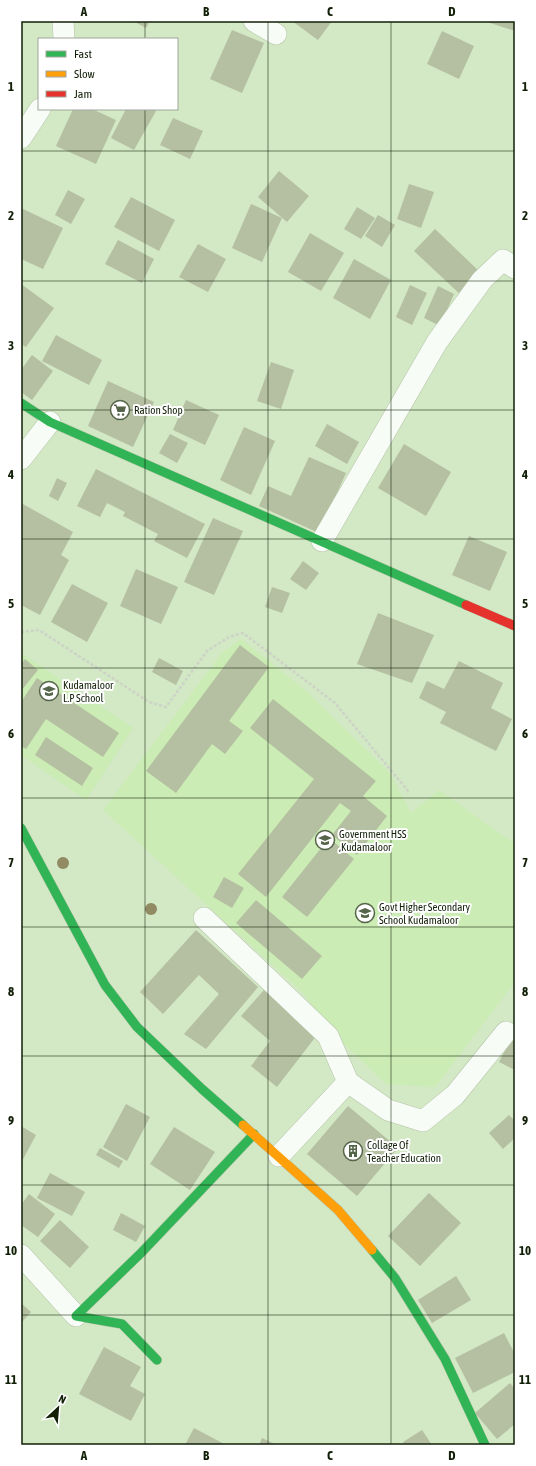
<svg xmlns="http://www.w3.org/2000/svg" width="536" height="1466" viewBox="0 0 536 1466" font-family="'Asap Condensed',sans-serif">
<style>
.built{fill:#cbecb4}
.building{fill:#b5c0a2}
.lines{fill:none;stroke-linecap:round;stroke-linejoin:round}
.street-casing{stroke:#b4c5a9;stroke-width:22}
.fast-casing{stroke:#b4c5a9;stroke-width:10}
.slow-casing{stroke:#b4c5a9;stroke-width:10}
.jam-casing{stroke:#b4c5a9;stroke-width:10}
.path{stroke:#ccd3c7;stroke-width:2.5;stroke-dasharray:3 2;stroke-linecap:butt}
.street{stroke:#f8fcf6;stroke-width:21}
.fast{stroke:#30b455;stroke-width:9}
.slow{stroke:#ff9f0a;stroke-width:9}
.jam{stroke:#e5322d;stroke-width:9}
.tree{fill:#928a62}
.grid{fill:none;stroke:#111f07;stroke-width:1;stroke-opacity:0.55}
.labels{text-anchor:middle;dominant-baseline:central;stroke-width:4;stroke-linejoin:round;paint-order:stroke}
.poi-label{font-size:11px;fill:#111f07;stroke:#fff;text-anchor:start}
.neatline{fill:none;stroke:#111f07;stroke-width:1.5}
.grid-label{font-size:13px;text-anchor:middle;font-weight:bold;fill:#111f07}
</style>
<rect width="100%" height="100%" fill="#d3e8c4"/>
<!-- built -->
<g class="built">
<polygon points="241,639 305,690 389,772 411,813 439,790 515,844 515,982 435,1087 386,1084 338,1038 302,992 103,810 222,653"/>
<polygon points="21,653 133,728 86,800 21,755"/>
</g>
<!-- building -->
<g class="building">
<polygon points="133,21 150,21 146,28"/>
<polygon points="292,21 332,21 318,40"/>
<polygon points="484,21 515,21 515,31"/>
<polygon points="232,30 264,43 242,93 210,79"/>
<polygon points="442,31 474,46 459,79 427,64"/>
<polygon points="73,109 92,109 116,120 96,164 56,146"/>
<polygon points="126,109 153,109 156,111 134,150 111,138"/>
<polygon points="173,118 203,131 190,159 160,145"/>
<polygon points="279,171 309,196 287,222 258,197"/>
<polygon points="409,184 434,192 421,228 397,219"/>
<polygon points="68,190 85,199 71,224 55,215"/>
<polygon points="131,197 175,220 159,251 114,227"/>
<polygon points="251,204 282,218 262,262 232,248"/>
<polygon points="357,207 375,218 361,239 344,229"/>
<polygon points="21,208 63,228 43,269 21,259"/>
<polygon points="378,215 395,225 382,247 365,236"/>
<polygon points="435,229 482,274 462,296 414,251"/>
<polygon points="310,233 344,253 321,291 288,272"/>
<polygon points="118,240 154,259 142,283 105,264"/>
<polygon points="198,244 226,259 208,292 179,277"/>
<polygon points="354,259 391,280 370,319 333,298"/>
<polygon points="21,284 54,308 26,347 21,344"/>
<polygon points="410,285 427,293 412,325 396,317"/>
<polygon points="438,286 454,294 440,326 424,318"/>
<polygon points="56,335 102,360 89,385 42,361"/>
<polygon points="32,355 53,371 32,400 21,392 21,370"/>
<polygon points="271,362 294,370 281,409 257,401"/>
<polygon points="108,381 154,402 133,447 88,426"/>
<polygon points="186,400 219,415 205,445 173,430"/>
<polygon points="327,424 359,442 347,464 315,446"/>
<polygon points="244,427 275,441 251,495 220,480"/>
<polygon points="170,434 188,443 177,463 159,453"/>
<polygon points="404,444 451,472 426,516 378,488"/>
<polygon points="309,457 346,473 319,533 259,506 268,486 291,496"/>
<polygon points="96,469 205,524 187,558 154,541 158,534 123,516 125,512 107,503 100,517 77,506"/>
<polygon points="57,478 67,483 58,501 49,496"/>
<polygon points="21,503 73,532 61,555 69,560 40,615 21,605 21,537 23,533 21,532"/>
<polygon points="213,518 243,531 214,595 184,582"/>
<polygon points="469,536 507,552 490,591 452,575"/>
<polygon points="303,561 319,573 306,590 290,579"/>
<polygon points="136,569 178,587 161,624 120,606"/>
<polygon points="72,584 108,603 87,642 51,622"/>
<polygon points="272,587 290,593 282,613 265,607"/>
<polygon points="378,613 434,635 412,683 357,664"/>
<polygon points="240,645 269,667 229,721 243,731 225,754 212,744 176,793 146,771"/>
<polygon points="159,658 183,671 176,685 152,672"/>
<polygon points="25,659 38,670 21,691 21,664"/>
<polygon points="459,661 503,683 491,708 512,719 496,751 440,723 446,712 419,698 427,681 444,689"/>
<polygon points="37,678 119,733 103,757 46,719 26,749 21,746 21,702"/>
<polygon points="273,699 376,781 363,796 387,816 357,855 332,835 351,811 340,803 266,897 238,874 314,779 250,728"/>
<polygon points="46,737 93,768 82,786 35,755"/>
<polygon points="329,838 354,859 307,917 282,897"/>
<polygon points="224,877 244,888 232,908 213,897"/>
<polygon points="256,900 322,956 302,979 236,923"/>
<polygon points="196,930 258,987 206,1049 184,1034 219,994 199,975 163,1014 140,992"/>
<polygon points="264,990 317,1035 277,1087 251,1066 270,1041 241,1016"/>
<polygon points="515,1032 515,1070 499,1062"/>
<polygon points="126,1104 150,1117 127,1161 103,1147"/>
<polygon points="348,1106 398,1148 357,1196 307,1154"/>
<polygon points="509,1115 515,1121 515,1138 503,1149 489,1133"/>
<polygon points="21,1126 36,1135 21,1163"/>
<polygon points="174,1127 215,1152 190,1190 150,1164"/>
<polygon points="100,1148 123,1161 119,1168 96,1155"/>
<polygon points="50,1173 85,1192 72,1216 37,1198"/>
<polygon points="429,1193 461,1223 420,1266 388,1236"/>
<polygon points="29,1194 55,1214 38,1237 21,1225 21,1205"/>
<polygon points="121,1213 145,1226 136,1242 113,1230"/>
<polygon points="60,1220 89,1247 70,1268 40,1241"/>
<polygon points="456,1276 471,1300 432,1323 418,1300"/>
<polygon points="21,1303 31,1312 21,1323"/>
<polygon points="504,1333 515,1354 515,1372 473,1393 455,1358"/>
<polygon points="104,1347 141,1367 130,1386 145,1394 131,1421 79,1394"/>
<polygon points="510,1383 515,1389 515,1424 497,1439 475,1413"/>
<polygon points="194,1428 226,1445 185,1445"/>
<polygon points="422,1430 432,1445 405,1445 403,1442"/>
<polygon points="262,1438 277,1445 259,1445"/>
</g>
<g class="lines">
<defs>
<g id="street">
<polyline points="63,21 64,39"/>
<polyline points="254,21 276,34"/>
<polyline points="21,138 40,109"/>
<polyline points="21,459 50,422"/>
<polyline points="322,541 437,342 482,280 503,260 515,268"/>
<polyline points="204,918 328,1036 348,1082 279,1156"/>
<polyline points="348,1082 388,1110 423,1121 455,1095 506,1032"/>
<polyline points="21,1255 76,1316"/>
</g>
<g id="fast">
<polyline points="21,403 50,422 466,605"/>
<polyline points="21,828 105,985 137,1027 202,1089 243,1125"/>
<polyline points="372,1250 395,1278 445,1359 485,1445"/>
<polyline points="157,1360 122,1324 76,1316 141,1253 254,1134"/>
</g>
<polyline id="slow" points="243,1125 338,1210 372,1250"/>
<polyline id="jam" points="466,605 515,626"/>
</defs>
<!-- street casing -->
<use href="#street" class="street-casing"/>
<!-- fast casing -->
<use href="#fast" class="fast-casing"/>
<!-- slow casing -->
<use href="#slow" class="slow-casing"/>
<!-- jam casing -->
<use href="#jam" class="jam-casing"/>
<!-- path -->
<polyline class="path" points="21,632 39,630 149,702 166,707 207,651 229,637 243,633 335,703 409,792"/>
<!-- street -->
<use href="#street" class="street"/>
<!-- fast -->
<use href="#fast" class="fast"/>
<!-- slow -->
<use href="#slow" class="slow"/>
<!-- jam -->
<use href="#jam" class="jam"/>
</g>
<!-- trees -->
<g class="tree">
<circle cx="63" cy="863" r="6"/>
<circle cx="151" cy="909" r="6"/>
</g>
<!-- grid -->
<path class="grid" d="M145,21V39M268,21V1445M391,21V1445M145,109V1445M21,151H515M21,281H515M21,410H515M21,539H515M21,668H515M21,798H515M21,927H515M21,1056H515M21,1185H515M21,1315H515"/>
<!-- icons -->
<defs>
<symbol id="supermarket-ring" viewBox="-11 -11 22 22"><circle r="9.5" fill="#fff" stroke="#556549" stroke-width="1.5"/><path d="M-6-5.5h2.5l.6 2H6L4.5 2H-2.5L-4.4-4H-6ZM-1.5 3.2a1.3 1.3 0 1 0 .1 0ZM3 3.2a1.3 1.3 0 1 0 .1 0Z" fill="#556549"/></symbol>
<symbol id="school-ring" viewBox="-11 -11 22 22"><circle r="9.5" fill="#fff" stroke="#556549" stroke-width="1.5"/><path d="M0-5L7-2L0 1L-7-2ZM-4 1L0 2.5L4 1V4Q0 6-4 4Z" fill="#556549"/></symbol>
<symbol id="building-ring" viewBox="-11 -11 22 22"><circle r="9.5" fill="#fff" stroke="#556549" stroke-width="1.5"/><path d="M-4-6H4V6H1V3H-1V6H-4ZM-2.5-4.3h1.7v1.8h-1.7ZM.8-4.3h1.7v1.8H.8ZM-2.5-1h1.7V.8h-1.7ZM.8-1h1.7V.8H.8Z" fill="#556549"/></symbol>
</defs>
<g fill-rule="evenodd">
<use href="#supermarket-ring" x="109" y="399" width="22" height="22"/>
<use href="#school-ring" x="38" y="680" width="22" height="22"/>
<use href="#school-ring" x="314" y="829" width="22" height="22"/>
<use href="#school-ring" x="354" y="902" width="22" height="22"/>
<use href="#building-ring" x="342" y="1140" width="22" height="22"/>
</g>
<g class="labels">
<!-- poi labels -->
<g class="poi-label">
<text x="134" y="410">Ration Shop</text>
<text x="63" y="685">Kudamaloor<tspan x="63" dy="13">L.P School</tspan></text>
<text x="339" y="834">Government HSS<tspan x="339" dy="13">,Kudamaloor</tspan></text>
<text x="379" y="907">Govt Higher Secondary<tspan x="379" dy="13">School Kudamaloor</tspan></text>
<text x="367" y="1145">Collage Of<tspan x="367" dy="13">Teacher Education</tspan></text>
</g>
</g>
<!-- border -->
<rect width="536" height="1466" fill="none" stroke="#ffffff" stroke-width="44"/>
<!-- legend -->
<rect x="38" y="38" width="140" height="72" fill="#ffffff" stroke="#a0a59c"/>
<rect x="46" y="51" width="20" height="6" fill="#30b455" stroke="#a0a59c"/>
<text x="74" y="58" font-size="12" fill="#111f07">Fast</text>
<rect x="46" y="71" width="20" height="6" fill="#ff9f0a" stroke="#a0a59c"/>
<text x="74" y="78" font-size="12" fill="#111f07">Slow</text>
<rect x="46" y="91" width="20" height="6" fill="#e5322d" stroke="#a0a59c"/>
<text x="74" y="98" font-size="12" fill="#111f07">Jam</text>
<!-- north arrow -->
<g transform="translate(58 1408) rotate(26)" stroke="#ffffff" stroke-width="3" paint-order="stroke">
<path d="M0-3L7 15L0 10L-7 15Z" fill="#111f07"/>
<text y="-6" font-size="11" font-weight="bold" text-anchor="middle" fill="#111f07">N</text>
</g>
<rect x="22" y="22" width="492" height="1422" class="neatline"/>
<g class="grid-label">
<text x="84" y="16">A</text>
<text x="206" y="16">B</text>
<text x="330" y="16">C</text>
<text x="452" y="16">D</text>
<text x="11" y="91">1</text>
<text x="525" y="91">1</text>
<text x="11" y="220">2</text>
<text x="525" y="220">2</text>
<text x="11" y="350">3</text>
<text x="525" y="350">3</text>
<text x="11" y="479">4</text>
<text x="525" y="479">4</text>
<text x="11" y="608">5</text>
<text x="525" y="608">5</text>
<text x="11" y="738">6</text>
<text x="525" y="738">6</text>
<text x="11" y="867">7</text>
<text x="525" y="867">7</text>
<text x="11" y="996">8</text>
<text x="525" y="996">8</text>
<text x="11" y="1125">9</text>
<text x="525" y="1125">9</text>
<text x="11" y="1255">10</text>
<text x="525" y="1255">10</text>
<text x="11" y="1384">11</text>
<text x="525" y="1384">11</text>
<text x="84" y="1460">A</text>
<text x="206" y="1460">B</text>
<text x="330" y="1460">C</text>
<text x="452" y="1460">D</text>
</g>
</svg>
